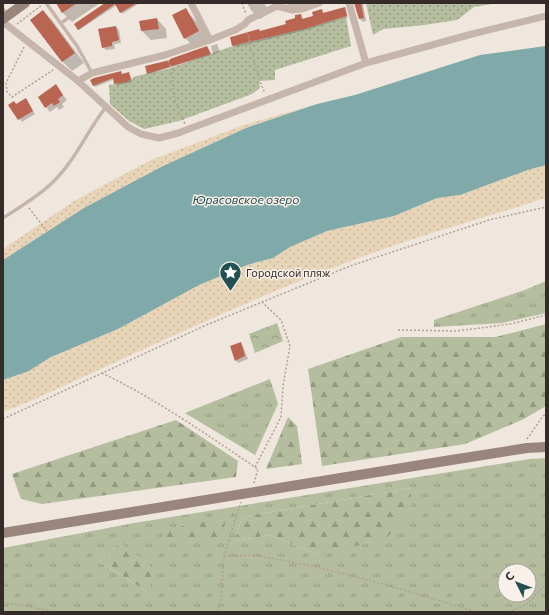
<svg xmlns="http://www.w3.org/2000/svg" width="549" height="615" viewBox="0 0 549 615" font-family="Commissioner,sans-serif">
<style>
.grass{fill:url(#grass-tufts);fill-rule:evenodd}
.forest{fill:url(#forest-firs)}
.sand{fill:url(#sand-dots)}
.park{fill:url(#park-crowns)}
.garden{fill:url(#garden-dots)}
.water{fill:#7faaa9}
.shadow{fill:#0003}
.building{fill:#b96551}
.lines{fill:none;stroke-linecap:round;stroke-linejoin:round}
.path{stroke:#b2a094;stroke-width:1.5;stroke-dasharray:2 2;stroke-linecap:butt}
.lane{stroke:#c6b5aa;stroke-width:3.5}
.street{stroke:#c6b5aa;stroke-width:7}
.secondary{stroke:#9a857c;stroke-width:10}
.labels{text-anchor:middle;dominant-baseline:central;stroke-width:3;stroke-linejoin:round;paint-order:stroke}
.poi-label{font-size:11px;fill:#352c29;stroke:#f8f0e9;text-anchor:start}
.water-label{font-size:12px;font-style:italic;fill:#235152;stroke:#f8f0e9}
</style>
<defs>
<pattern id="grass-tufts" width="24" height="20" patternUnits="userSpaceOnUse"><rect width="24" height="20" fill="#b4bd9e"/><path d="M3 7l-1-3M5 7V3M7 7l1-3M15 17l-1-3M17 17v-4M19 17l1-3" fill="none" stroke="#939a81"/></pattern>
<pattern id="forest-firs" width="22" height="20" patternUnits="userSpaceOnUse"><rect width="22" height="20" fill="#b4bd9e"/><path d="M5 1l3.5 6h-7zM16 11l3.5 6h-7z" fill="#939a81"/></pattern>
<pattern id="sand-dots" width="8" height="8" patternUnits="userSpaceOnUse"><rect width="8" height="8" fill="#e8d4b7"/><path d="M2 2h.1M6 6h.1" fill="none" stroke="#c8b69d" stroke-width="1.8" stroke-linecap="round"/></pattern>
<pattern id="park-crowns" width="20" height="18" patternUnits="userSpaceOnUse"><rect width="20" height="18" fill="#b4bd9e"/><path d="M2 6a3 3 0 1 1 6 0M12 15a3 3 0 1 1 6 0" fill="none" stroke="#939a81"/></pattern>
<pattern id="garden-dots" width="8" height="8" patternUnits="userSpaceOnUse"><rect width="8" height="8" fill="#b4bd9e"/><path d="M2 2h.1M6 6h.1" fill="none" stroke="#939a81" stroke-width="1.8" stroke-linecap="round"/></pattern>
</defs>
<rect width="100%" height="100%" fill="#efe6dd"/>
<!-- grass -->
<g class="grass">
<polygon points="546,281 546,313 502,323 434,327 434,320 525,290"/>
<polygon points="270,379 278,404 255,455 185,413"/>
<path d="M546,458V612H3V548L134,523L530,459ZM411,488L316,554L271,535L235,541L242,517ZM120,543L151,594L100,562ZM505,571H529V595H505Z"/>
</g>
<!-- forest -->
<g class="forest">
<polygon points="546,324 546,406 524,419 465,444 322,466 308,369 401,337 496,337"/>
<polygon points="288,417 297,426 302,464 266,469"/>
<polygon points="176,420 238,461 236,477 42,504 21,499 12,474"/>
<polygon points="411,488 411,508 385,540 316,554 271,535 235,541 242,517"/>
<polygon points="227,517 221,537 166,543 160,531"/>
<polygon points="120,543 151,565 151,594 100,562"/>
</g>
<!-- sand -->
<g class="sand">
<polygon points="317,104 246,128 161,167 84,208 3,260 3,249 74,201 151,160 244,125"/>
<path d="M546,165V198C484,218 420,235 359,258C248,299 141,351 33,400L3,412V380L29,371L51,357L118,329L199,285L247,265L273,258L290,247L327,231L394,216L437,198L460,195L528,170Z"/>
</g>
<!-- park -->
<polygon class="park" points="277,323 283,341 255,353 249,334"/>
<!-- garden -->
<g class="garden">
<polygon points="366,3 498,3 474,7 457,20 424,25 383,29 373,35"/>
<polygon points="346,17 351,46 275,70 275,80 259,81 260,88 252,94 179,121 144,129 129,121 110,104 109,85 127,82 136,76 168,69 230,47 304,29"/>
</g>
<!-- water -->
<polygon class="water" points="546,46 546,165 528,170 460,195 437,198 394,216 327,231 290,247 273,258 247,265 199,285 118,329 51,357 29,371 3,380 3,260 84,208 161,167 246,128 317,104 355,95 480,55"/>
<!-- shadow -->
<g class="shadow">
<polygon points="57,3 100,3 72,22 63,13"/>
<polygon points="107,3 140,3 122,14 117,5 79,30 78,29"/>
<polygon points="247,3 264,3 270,13 260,19 251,10"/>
<polygon points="286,3 305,3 307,10 294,11"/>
<polygon points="355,3 362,3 363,4 366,21 363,22 360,19"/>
<polygon points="345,8 348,17 306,30 235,47 233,46 231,38 259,30 260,32 287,25 301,15 303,19"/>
<polygon points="43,11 52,20 84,63 72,71 63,62 31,20"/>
<polygon points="188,13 197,22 207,40 194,47 185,38"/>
<polygon points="157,19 166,29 167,38 151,40 142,31"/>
<polygon points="116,27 119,30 121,43 114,44 115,49 106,50 103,47"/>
<polygon points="217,44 220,52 213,54 211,46"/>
<polygon points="208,49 211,55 149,74 148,73 171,61"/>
<polygon points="129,74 132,81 128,83 117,85 115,79 95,87 91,80"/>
<polygon points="56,86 67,100 62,104 64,107 59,110 57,107 50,112 46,107"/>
<polygon points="28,102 35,114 22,122 10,105 17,105"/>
<polygon points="240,343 243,346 248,359 238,363 236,360"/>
</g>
<!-- building -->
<g class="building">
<polygon points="56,3 77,3 62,13"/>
<polygon points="105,3 137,3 120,13 115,4 78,30 74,24"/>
<polygon points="354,3 361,3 364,18 359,19"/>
<polygon points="345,7 347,16 304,29 232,46 230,37 231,37 259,29 260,31 286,24 285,21 295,18 295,15 301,14 302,19 313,16 312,12 322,9 323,13"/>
<polygon points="186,8 199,31 184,39 172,15"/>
<polygon points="43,10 75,53 62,62 30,20"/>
<polygon points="157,18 159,29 141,31 139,21"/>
<polygon points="116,26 119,40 112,42 112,46 102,48 98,29"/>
<polygon points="207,46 211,54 147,74 145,66 170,60 170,59"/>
<polygon points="121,71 122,74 129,72 131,79 127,82 114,84 113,78 93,86 90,80 94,78"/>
<polygon points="56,84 63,95 58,99 60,102 54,106 52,103 45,108 38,97"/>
<polygon points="26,98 33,111 18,120 8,105 14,101 16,104"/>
<polygon points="241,342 245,356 235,361 230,346"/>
</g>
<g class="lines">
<!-- path -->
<g class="path">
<polyline points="242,3 246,14"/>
<polyline points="17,24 42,5"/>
<path d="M247,32C253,52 256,75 265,93"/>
<polyline points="24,47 6,83 7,92 12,97 53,70"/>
<polyline points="168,61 172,69 173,95 185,124"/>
<polyline points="29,208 47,231"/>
<polyline points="398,330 457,331 510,324 546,315"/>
<path d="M102,373C158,400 207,435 258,469L254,483"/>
<polyline points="3,419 204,326 350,266 489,220 546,207"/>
<polyline points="527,439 543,416 546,414"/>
<polyline points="255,467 281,417 283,386 290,346 281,320 262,302"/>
<path d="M224,556C235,556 247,555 257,556C331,567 405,590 476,612"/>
<polyline points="3,602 57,612"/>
<polyline points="217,612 221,601 224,556 241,502"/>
<polyline points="508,612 526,605 546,584"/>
</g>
<!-- lane -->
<g class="lane">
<polyline points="46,3 77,46 92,73"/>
<polyline points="3,9 7,15"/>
<polyline points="61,23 90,3"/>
<path d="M3,218C20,207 39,196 53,182C75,161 87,131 106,107"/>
</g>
<!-- street -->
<g class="street">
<polyline points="191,3 210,40"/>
<polyline points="349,3 366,63"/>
<polyline points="3,22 78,81 128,127 141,134 159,138 178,133 366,63 472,34 546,16"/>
<polyline points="78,81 92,73 165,55 210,40 235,30 245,24 248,20 277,6 292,10 302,9 319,3"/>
</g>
<!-- secondary -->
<g class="secondary">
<polyline points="3,19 25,3"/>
<polyline points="3,533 445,461 527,448 546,447"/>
</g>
</g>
<!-- icons -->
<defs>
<symbol id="sight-pin" viewBox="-11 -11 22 30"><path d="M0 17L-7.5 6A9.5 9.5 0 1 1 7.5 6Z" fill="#235152" stroke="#f8f0e9"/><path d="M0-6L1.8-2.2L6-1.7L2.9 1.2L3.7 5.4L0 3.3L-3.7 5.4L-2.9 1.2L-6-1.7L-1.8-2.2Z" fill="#fff"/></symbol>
</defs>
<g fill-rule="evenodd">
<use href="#sight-pin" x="218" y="260" width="25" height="34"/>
</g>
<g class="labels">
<!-- poi labels -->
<g class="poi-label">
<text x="246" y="272">Городской пляж</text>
</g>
<!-- water labels -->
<g class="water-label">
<text x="246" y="199">Юрасовское озеро</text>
</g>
</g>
<!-- border -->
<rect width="549" height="615" fill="none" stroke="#352c29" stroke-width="8"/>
<!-- north arrow -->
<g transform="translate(517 583) rotate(312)"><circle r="19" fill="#f8f0e9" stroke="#aaa29c"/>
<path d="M0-3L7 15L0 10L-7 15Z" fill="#235152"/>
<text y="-6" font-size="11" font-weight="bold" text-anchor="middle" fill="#352c29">С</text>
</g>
</svg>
